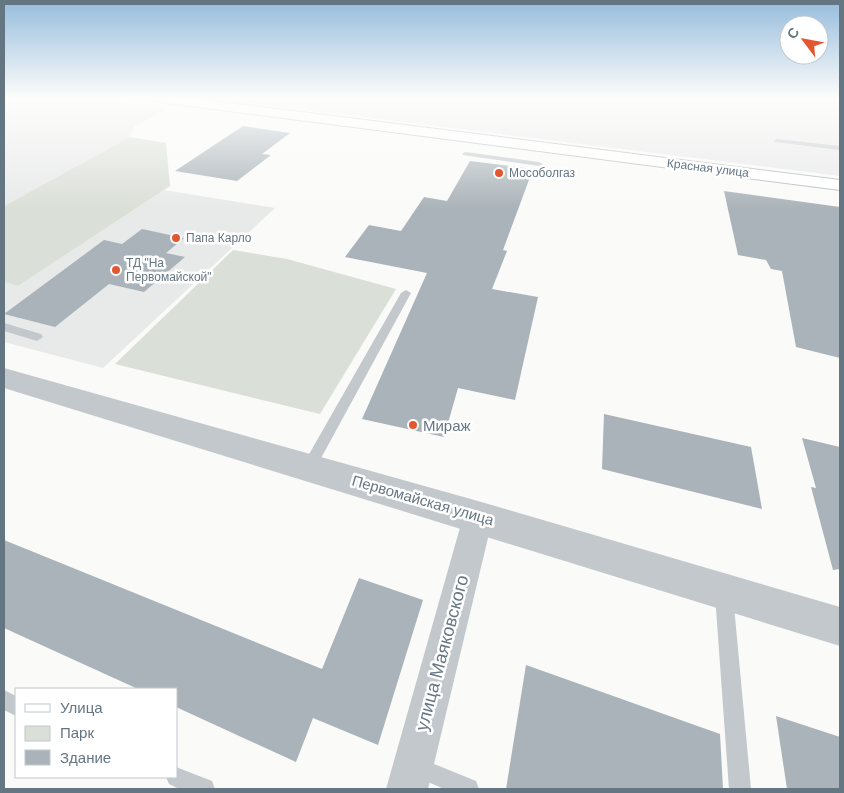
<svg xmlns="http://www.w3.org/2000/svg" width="844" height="793" viewBox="0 0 844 793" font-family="Helvetica,sans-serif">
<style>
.built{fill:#e8e9e9}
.green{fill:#dadfd7}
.building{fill:#aab3b9}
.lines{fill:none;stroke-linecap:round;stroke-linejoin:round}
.secondary-casing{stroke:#b3babf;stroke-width:2}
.service{fill:#c3c8cc;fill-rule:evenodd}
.minor{fill:#c3c8cc;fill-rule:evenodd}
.tertiary{fill:#c3c8cc;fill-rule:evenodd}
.secondary{fill:#fff;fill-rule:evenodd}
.poi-dot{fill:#e4572e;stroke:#fff;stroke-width:2}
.labels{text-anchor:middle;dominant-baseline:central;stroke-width:5;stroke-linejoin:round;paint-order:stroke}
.far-street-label{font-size:12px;fill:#657683;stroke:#fff}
.far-poi-label{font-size:12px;fill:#657683;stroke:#fff;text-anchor:start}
.poi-label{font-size:15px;fill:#657683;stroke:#fff;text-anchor:start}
.street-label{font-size:15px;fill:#657683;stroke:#fff}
.near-street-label{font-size:18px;fill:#657683;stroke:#fff}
</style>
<rect width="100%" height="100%" fill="#fafaf8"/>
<!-- built -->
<g class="built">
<polygon points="4,98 77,98 166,109 134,127 130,137 4,206"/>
<polygon points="210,98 840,98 840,176"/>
<polygon points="164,190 275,208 103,368 4,342 4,282 18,286"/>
</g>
<!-- green -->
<g class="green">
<polygon points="130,137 166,143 170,186 18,286 4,282 4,206"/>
<polygon points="233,250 287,259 396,289 320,414 115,364"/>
</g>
<!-- building -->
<g class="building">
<polygon points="243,126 290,133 262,154 271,155 237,181 175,171"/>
<polygon points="470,161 533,169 503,250 507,251 492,289 538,297 515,400 458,388 444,437 362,419 427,273 345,257 369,225 401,231 424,197 447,201"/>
<polygon points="724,191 840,207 840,358 796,347 782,271 771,269 766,260 738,255"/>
<polygon points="142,229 184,238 166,253 185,257 144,292 109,284 55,327 4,314 104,240 122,244"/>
<polygon points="604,414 751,447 762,509 602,469"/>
<polygon points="802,438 840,447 840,569 833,570 811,487 816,488"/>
<polygon points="4,540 322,669 359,578 423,600 378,745 313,718 296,762 176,707 176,689 138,689 4,628"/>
<polygon points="526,665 720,734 723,789 506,789"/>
<polygon points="776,716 840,737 840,789 787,789"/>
</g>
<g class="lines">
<defs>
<polygon id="secondary" points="153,98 191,98 840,180 840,190 159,102"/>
</defs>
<!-- secondary casing -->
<use href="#secondary" class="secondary-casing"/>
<!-- service -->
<g class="service">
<polygon points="777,139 840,146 840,150 775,142 774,141"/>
<polygon points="465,152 539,162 543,164 539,166 463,155 462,154"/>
<polygon points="406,290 411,293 314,471 309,473 304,471 302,467 304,463 401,293"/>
<polygon points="4,323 41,334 43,337 37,341 4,331"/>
<polygon points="724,586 730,589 733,595 751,789 729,789 715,595 718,589"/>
<polygon points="4,690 16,696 16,716 4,710"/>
<polygon points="417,757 476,781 479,789 444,789 410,774 407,767 410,760"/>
<polygon points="176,767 212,781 215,789 179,789 169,784 166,777 176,777"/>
</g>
<!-- minor -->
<polygon class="minor" points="478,503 489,507 493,517 428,789 386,789 463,517 467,507"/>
<!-- tertiary -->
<polygon class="tertiary" points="4,368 478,501 840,607 840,646 4,388"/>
<!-- secondary -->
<use href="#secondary" class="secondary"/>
</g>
<!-- sky -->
<linearGradient id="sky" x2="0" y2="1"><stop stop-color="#96bcdc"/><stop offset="0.47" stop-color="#fdfdfc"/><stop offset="1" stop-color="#fdfdfc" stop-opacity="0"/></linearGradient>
<rect width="844" height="209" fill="url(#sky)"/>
<!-- markers -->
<g class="poi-dot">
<circle cx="499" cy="173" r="5"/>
<circle cx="176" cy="238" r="5"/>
<circle cx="116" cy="270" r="5"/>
<circle cx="413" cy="425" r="5"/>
</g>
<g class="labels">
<!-- far-street labels -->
<g class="far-street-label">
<text transform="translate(708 168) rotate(7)">Красная улица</text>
</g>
<!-- far-poi labels -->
<g class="far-poi-label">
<text x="509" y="173">Мособолгаз</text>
<text x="186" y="238">Папа Карло</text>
<text x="126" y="263">ТД "На<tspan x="126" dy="14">Первомайской"</tspan></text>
</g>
<!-- poi labels -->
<g class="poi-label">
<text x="423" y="425">Мираж</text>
</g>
<!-- street labels -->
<g class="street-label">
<text transform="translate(423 500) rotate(16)">Первомайская улица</text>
</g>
<!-- near-street labels -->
<g class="near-street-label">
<text transform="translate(442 653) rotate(-75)">улица Маяковского</text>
</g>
</g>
<!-- border -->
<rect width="844" height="793" fill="none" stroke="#657683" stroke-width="10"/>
<!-- legend -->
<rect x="15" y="688" width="162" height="90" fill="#ffffff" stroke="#c1c8cd"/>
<rect x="25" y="704" width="25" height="8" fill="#ffffff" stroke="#c1c8cd"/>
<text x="60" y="713" font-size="15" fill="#657683">Улица</text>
<rect x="25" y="726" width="25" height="15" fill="#dadfd7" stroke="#c1c8cd"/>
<text x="60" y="738" font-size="15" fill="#657683">Парк</text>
<rect x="25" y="750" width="25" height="15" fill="#aab3b9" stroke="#c1c8cd"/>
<text x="60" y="763" font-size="15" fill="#657683">Здание</text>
<!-- north arrow -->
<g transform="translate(804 40) rotate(302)"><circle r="24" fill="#ffffff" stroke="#c1c8cd"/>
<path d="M0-4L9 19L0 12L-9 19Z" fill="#e4572e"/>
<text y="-8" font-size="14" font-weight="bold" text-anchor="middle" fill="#657683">С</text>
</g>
</svg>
